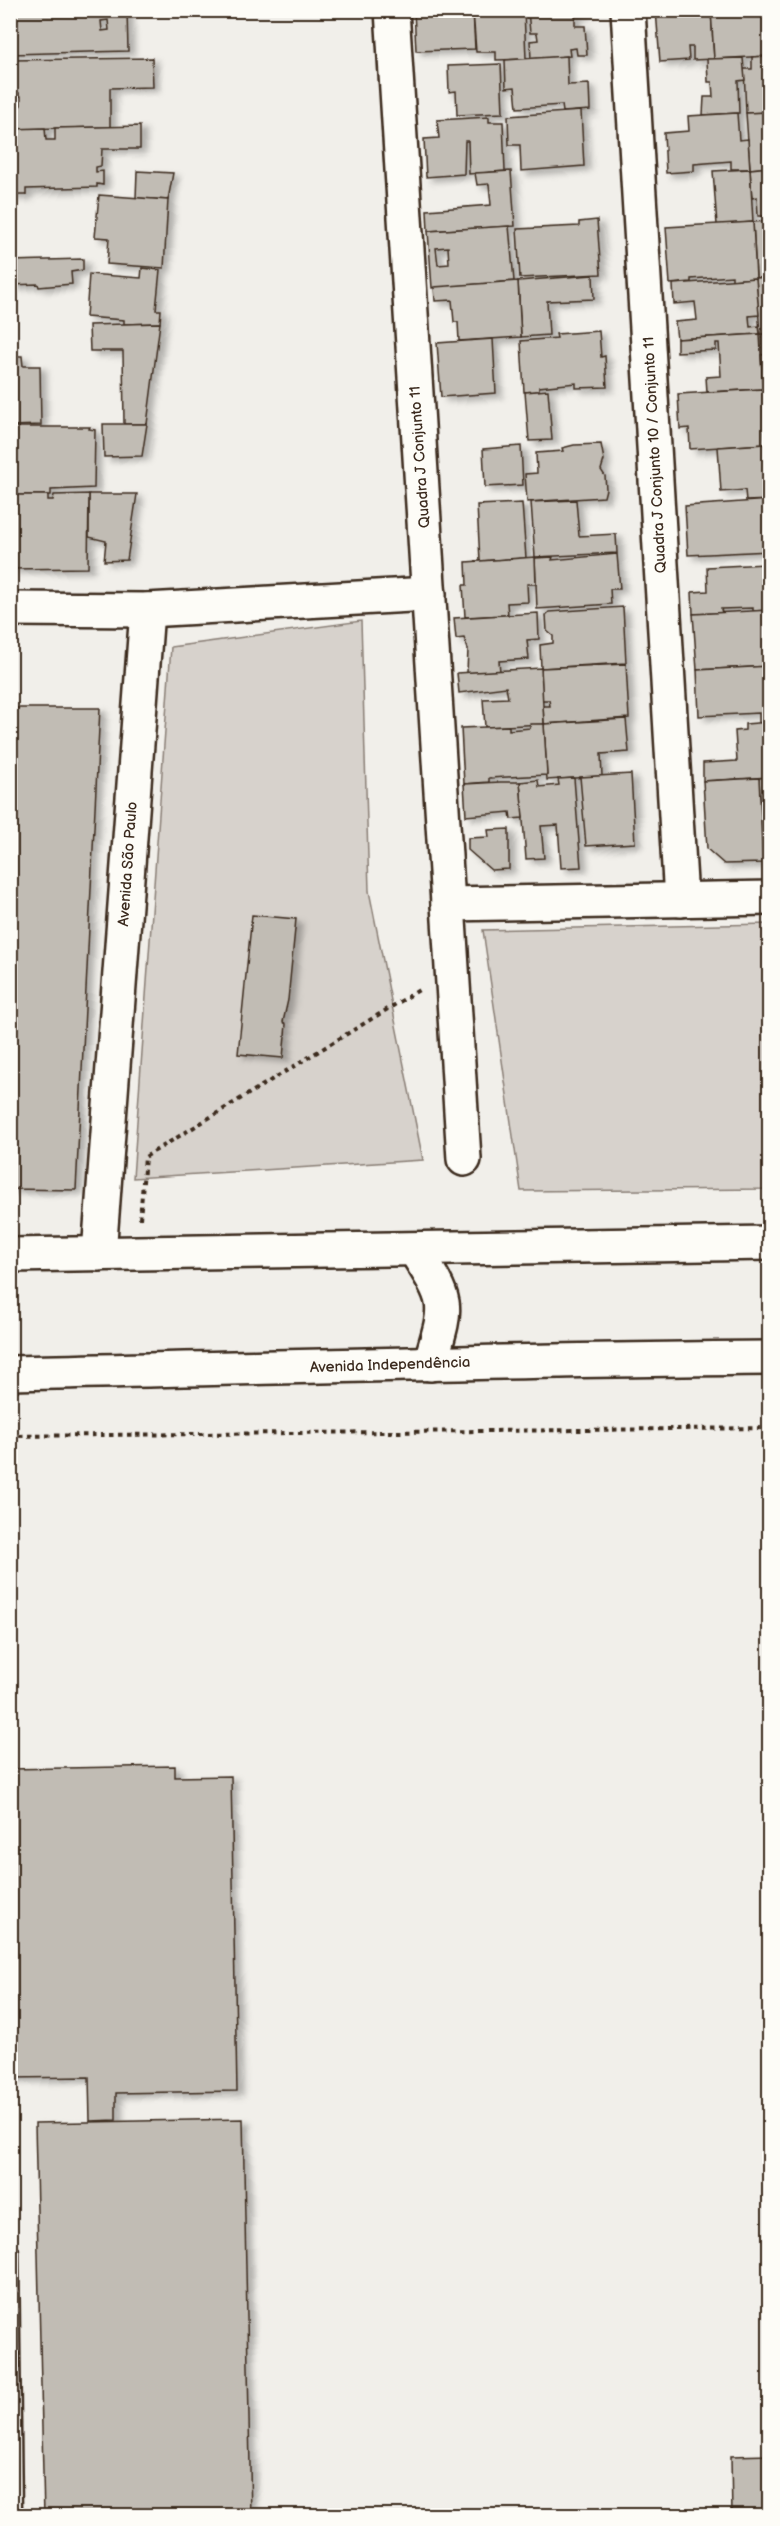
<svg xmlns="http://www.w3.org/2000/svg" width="780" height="2526" viewBox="0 0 780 2526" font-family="'Balsamiq Sans',sans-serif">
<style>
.green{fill:#d7d2cc;stroke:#897e75;stroke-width:1.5}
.building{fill:#c1bcb4;stroke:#3b2a1e;stroke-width:1.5;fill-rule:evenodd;filter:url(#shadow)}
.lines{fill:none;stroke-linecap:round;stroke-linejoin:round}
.service-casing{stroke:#3b2a1e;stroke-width:21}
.minor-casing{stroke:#3b2a1e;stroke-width:38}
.primary-casing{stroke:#3b2a1e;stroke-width:38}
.path{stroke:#3b2a1e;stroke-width:4;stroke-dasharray:4.5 4.5;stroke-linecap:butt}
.service{stroke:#fdfcf7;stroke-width:16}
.minor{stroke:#fdfcf7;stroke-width:33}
.primary{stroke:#fdfcf7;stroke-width:33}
.labels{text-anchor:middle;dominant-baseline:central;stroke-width:4.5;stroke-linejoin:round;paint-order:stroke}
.street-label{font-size:15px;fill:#3b2a1e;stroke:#fdfcf7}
</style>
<defs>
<filter id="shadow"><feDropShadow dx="6" dy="4" stdDeviation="3" flood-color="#0004"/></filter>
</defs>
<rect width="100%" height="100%" fill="#f1efea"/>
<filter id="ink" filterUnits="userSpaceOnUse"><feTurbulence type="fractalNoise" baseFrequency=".0167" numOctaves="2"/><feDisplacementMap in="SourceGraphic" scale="12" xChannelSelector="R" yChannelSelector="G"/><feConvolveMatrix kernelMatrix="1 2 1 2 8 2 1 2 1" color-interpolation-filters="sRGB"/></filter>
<g filter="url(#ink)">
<!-- green -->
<g class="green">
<polygon points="361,621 369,891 423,1160 133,1178 171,647"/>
<polygon points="769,924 769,1189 521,1191 483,930"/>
</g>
<!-- building -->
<g class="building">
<path d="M10,10H127L128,51L10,54V28H12ZM108,20L109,30L102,31L101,21Z"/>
<polygon points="414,10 473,10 475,49 416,51"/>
<polygon points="473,10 524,10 526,59 496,60 496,52 476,52"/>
<polygon points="528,10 584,10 584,14 575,15 575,26 585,26 587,55 577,55 576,48 569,49 570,56 531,59 530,41 538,40 537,33 530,33"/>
<polygon points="656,10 711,10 714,59 693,60 693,47 688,47 689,60 660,62"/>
<polygon points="711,10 765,10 768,56 714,59"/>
<polygon points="567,56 568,85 589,84 590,110 563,112 562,105 517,108 515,87 506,88 505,60"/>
<polygon points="768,56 770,112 746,113 744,69 752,69 752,57"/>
<polygon points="152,58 153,87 110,88 110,127 16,129 15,112 21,105 21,96 19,96 19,93 10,93 10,60"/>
<polygon points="743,58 745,80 738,81 739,113 703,115 704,97 713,97 712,82 708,82 707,59"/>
<polygon points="501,64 503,113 457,115 456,91 449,92 448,66"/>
<polygon points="581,111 584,166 521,171 520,145 509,145 508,116"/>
<polygon points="770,112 770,167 750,169 746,113"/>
<polygon points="737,113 739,140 748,139 750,169 731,169 731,161 694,164 694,171 666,173 664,133 689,131 688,116"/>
<polygon points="489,117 489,122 503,122 505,171 469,174 468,141 465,141 464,174 426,177 424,139 439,138 437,120"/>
<polygon points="140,126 140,149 102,149 101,166 96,167 96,172 103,171 103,185 97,184 97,187 26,189 26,195 10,195 10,129 45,128 46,140 55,140 55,128"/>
<polygon points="770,167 770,216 758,216 757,197 752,198 750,169"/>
<polygon points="750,169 753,222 717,225 713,171"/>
<polygon points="137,171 173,173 168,200 136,198"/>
<polygon points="511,171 515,226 428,231 427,210 491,205 489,184 477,185 475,173"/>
<polygon points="99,195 168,200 164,268 107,264 109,238 95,237"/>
<polygon points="597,220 601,274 520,278 517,229 579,226 579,222"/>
<polygon points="770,221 770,277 756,278 753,222"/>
<polygon points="753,222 756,278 732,280 732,276 691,279 691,282 670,284 666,227"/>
<path d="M509,226L514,281L432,288L428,231ZM448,247L449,264L438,265L436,248Z"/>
<polygon points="83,259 83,270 71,272 72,284 39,287 38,284 10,285 10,261"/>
<polygon points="142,268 160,270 156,310 161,310 160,323 124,324 124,320 86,317 89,274 141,278"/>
<polygon points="593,275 594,299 547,301 549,335 521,337 518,281"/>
<polygon points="770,277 770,334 760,334 756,278"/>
<polygon points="756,278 759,315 749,316 750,327 759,326 760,334 677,339 675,322 697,320 695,302 674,304 673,284"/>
<polygon points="518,281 521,337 459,341 458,322 454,322 452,300 435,301 434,287"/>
<polygon points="160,323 147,424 124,424 123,351 90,351 89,325"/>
<polygon points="599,331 601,357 605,356 607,387 576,388 576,383 539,387 539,391 524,392 521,341 557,338 556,334"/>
<polygon points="760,334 763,389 707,392 706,377 721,376 719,343 716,343 716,350 677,352 677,339"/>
<polygon points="493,339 496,393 441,397 437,343"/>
<polygon points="770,354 770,389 763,389 761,355"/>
<polygon points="10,356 22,356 23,366 40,366 41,425 10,426"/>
<polygon points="763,389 766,444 690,449 689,428 680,429 678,394"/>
<polygon points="763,389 770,389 770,446 766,446"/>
<polygon points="548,390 552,440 529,441 525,392"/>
<polygon points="103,424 147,424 142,456 104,457"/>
<polygon points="15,427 90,427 89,429 95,430 94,488 51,490 51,495 10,495 10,461 14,461"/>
<polygon points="601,444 604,460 601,470 605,476 606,489 604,497 527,502 525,474 537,473 536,453 563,451 562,448 574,445"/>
<polygon points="766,444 770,500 746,501 745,490 721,492 718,447"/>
<polygon points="521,446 523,485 485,487 483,449"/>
<polygon points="89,494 137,494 127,560 104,561 106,541 89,537"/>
<polygon points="89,494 88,568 10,569 10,495 48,495 48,500 53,500 54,495"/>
<polygon points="576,500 579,536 616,534 617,553 535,557 531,502"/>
<polygon points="770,500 770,551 688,555 685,506"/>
<polygon points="522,503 526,558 480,561 477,505"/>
<polygon points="617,554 620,589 610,589 611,604 537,609 535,558 553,557 552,560"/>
<polygon points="535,557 536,584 527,584 528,602 507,603 508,615 465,617 463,585 467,585 466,562"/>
<polygon points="766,564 770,610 753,611 753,608 721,609 722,613 693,614 692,592 708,591 707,567"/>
<polygon points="623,607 626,663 541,668 540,645 553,643 553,636 547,631 546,615 549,612"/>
<polygon points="770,610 770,666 697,670 693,614"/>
<polygon points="538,613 539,639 527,640 529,659 499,661 500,671 467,673 468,649 464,638 456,639 454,618"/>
<polygon points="626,664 629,718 544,724 543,706 550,706 549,700 542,700 541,668"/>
<polygon points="770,666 770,722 759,723 759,713 699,716 697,670"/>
<polygon points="541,668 544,724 485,727 483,699 508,698 506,687 459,693 457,673"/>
<polygon points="10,708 100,708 76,1190 10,1189"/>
<polygon points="626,719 629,752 601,754 602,776 547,780 544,724"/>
<polygon points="770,722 770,777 703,781 703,763 737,761 735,731 745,730 745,724"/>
<polygon points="530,724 544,724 547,775 489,778 489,782 464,784 461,728 509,726 509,730 530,728"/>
<polygon points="631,774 635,843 586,846 580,777"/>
<polygon points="770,777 770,838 762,839 759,778"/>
<polygon points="574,778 581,867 561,868 558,825 541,826 544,858 526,859 520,782 538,780 539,787 559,785 558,779"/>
<polygon points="759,778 763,863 724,864 707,849 703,781"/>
<polygon points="500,782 520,782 523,818 511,819 510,812 466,816 464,784"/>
<polygon points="509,829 509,869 491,870 468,850 468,838 489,837 488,830"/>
<polygon points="252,915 296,919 288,1000 283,1022 286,1024 283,1058 238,1054"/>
<polygon points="175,1766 175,1777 231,1776 237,2091 116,2093 116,2120 90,2121 89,2077 10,2078 10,1769"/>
<polygon points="243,2119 251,2516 44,2516 35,2123"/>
<polygon points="770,2455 770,2516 732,2516 731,2456"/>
</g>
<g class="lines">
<defs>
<polyline id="service" points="10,2252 13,2516"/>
<g id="minor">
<polyline points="392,10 464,1159"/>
<polyline points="628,10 681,900"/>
<polyline points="10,609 147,610 429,594"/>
<polyline points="448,904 770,898"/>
<polyline points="99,1254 147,610"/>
</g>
<g id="primary">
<path d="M415,1250C450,1305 448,1303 430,1364"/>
<polyline points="10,1255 770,1243"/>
<path d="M10,1373C264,1368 516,1360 770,1358"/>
</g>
</defs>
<!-- service casing -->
<use href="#service" class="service-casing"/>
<!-- minor casing -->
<use href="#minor" class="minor-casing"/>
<!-- primary casing -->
<use href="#primary" class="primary-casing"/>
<!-- path -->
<g class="path">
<polyline points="140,1219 145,1157 419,990"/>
<polyline points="10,1436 770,1428"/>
</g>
<!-- service -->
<use href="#service" class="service"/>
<!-- minor -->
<use href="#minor" class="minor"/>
<!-- primary -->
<use href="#primary" class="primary"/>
</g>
</g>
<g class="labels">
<!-- street labels -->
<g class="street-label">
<text transform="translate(655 455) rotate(-93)">Quadra J Conjunto 10 / Conjunto 11</text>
<text transform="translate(420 457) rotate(-94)">Quadra J Conjunto 11</text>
<text transform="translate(128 864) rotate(-86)">Avenida São Paulo</text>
<text transform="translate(390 1365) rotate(-2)">Avenida Independência</text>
</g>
</g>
<!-- margin -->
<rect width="780" height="2526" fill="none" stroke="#fdfcf7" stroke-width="36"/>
<rect x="18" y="18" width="744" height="2490" fill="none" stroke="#3b2a1e" stroke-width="2" filter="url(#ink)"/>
</svg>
